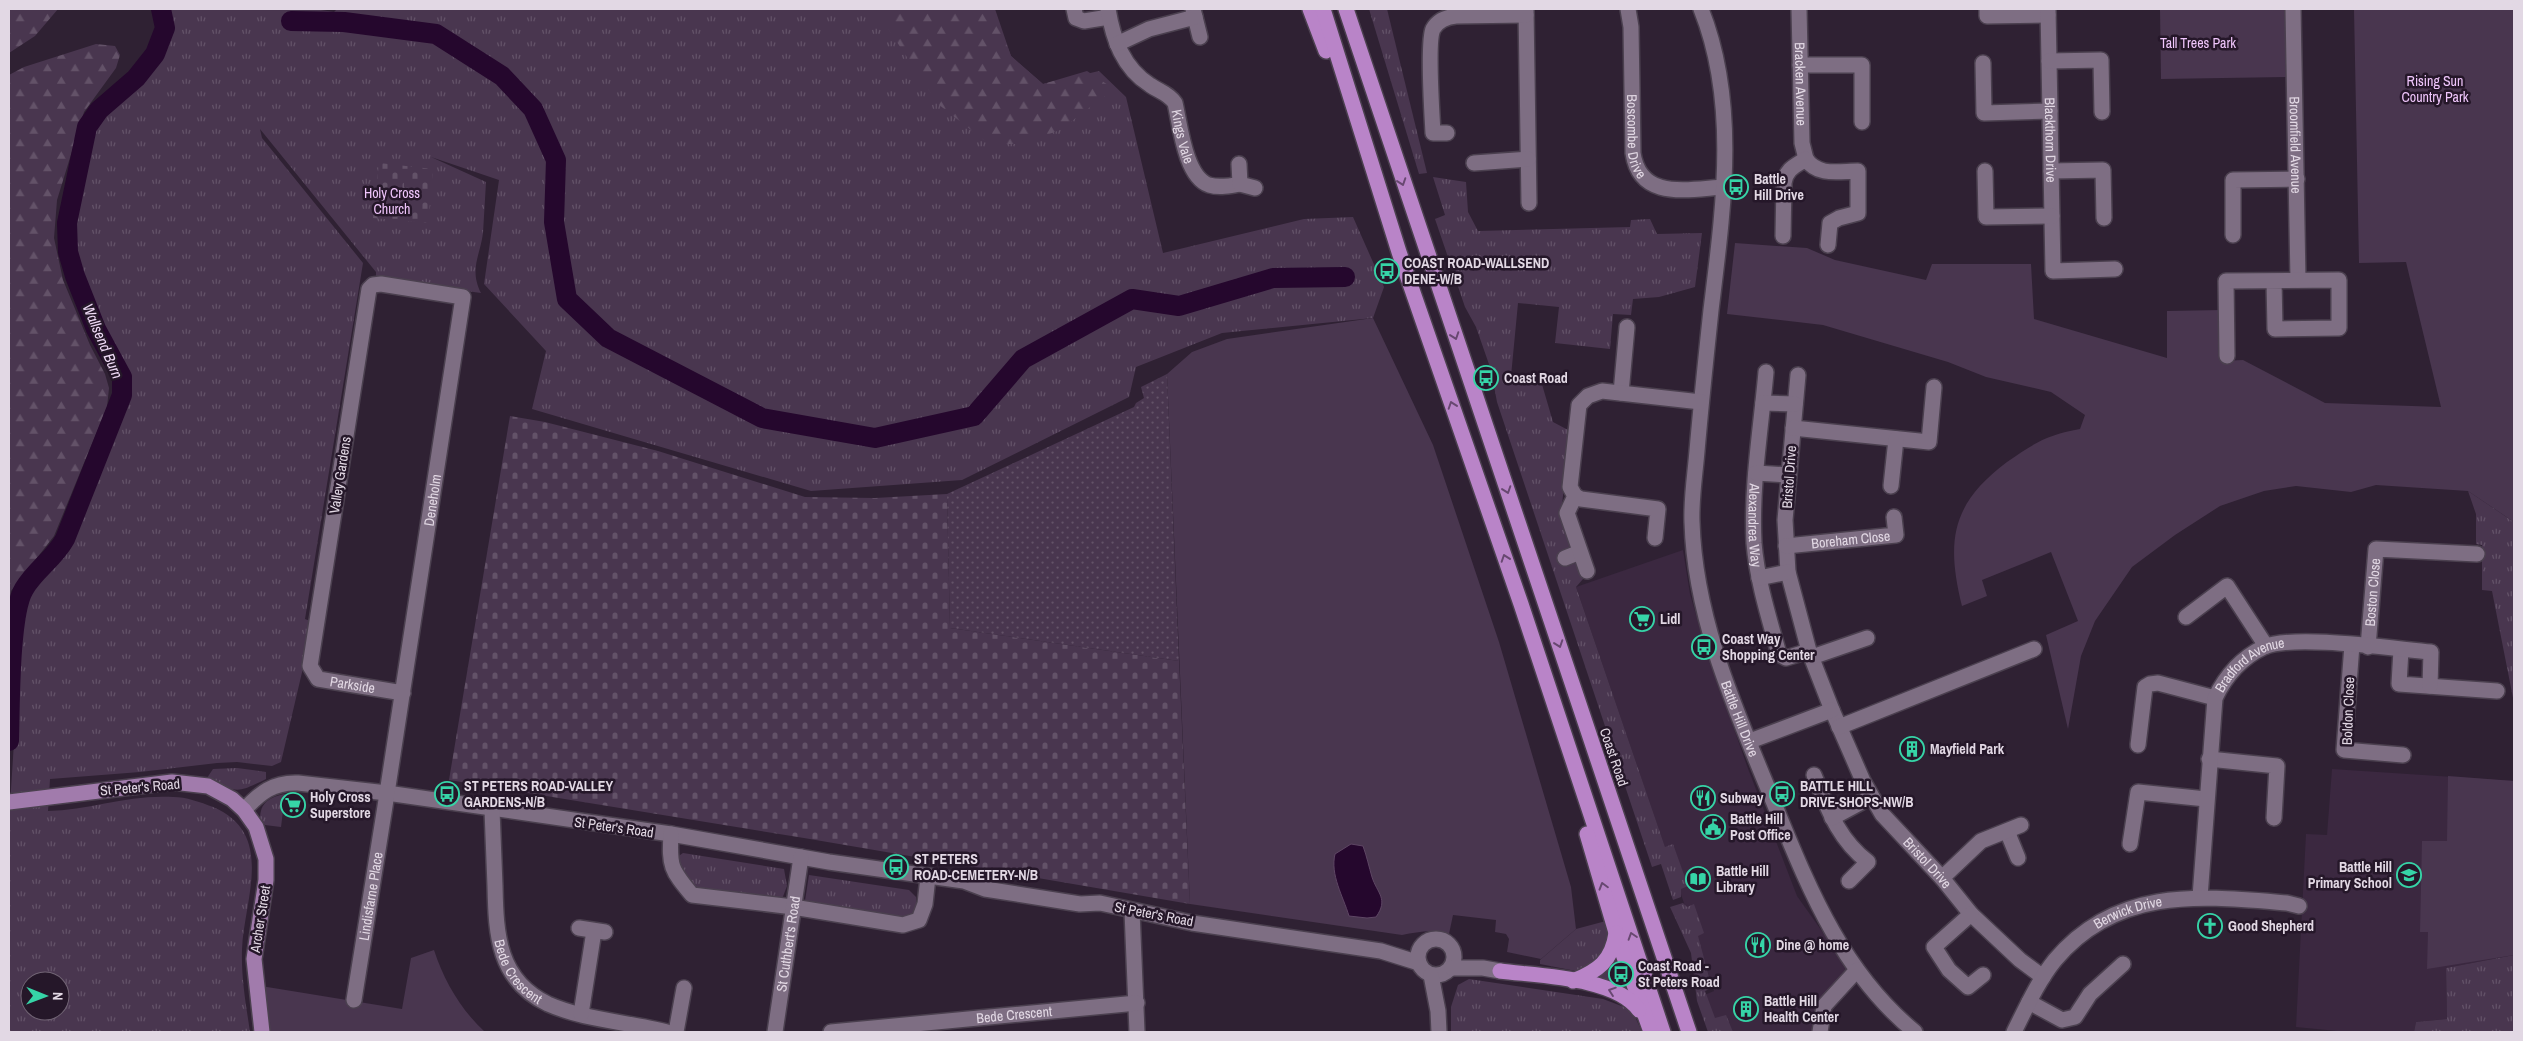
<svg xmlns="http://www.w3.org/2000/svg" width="2523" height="1041" viewBox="0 0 2523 1041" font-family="'Archivo Narrow',sans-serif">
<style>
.built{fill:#3b2840}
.grass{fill:url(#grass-tufts);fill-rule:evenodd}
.forest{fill:url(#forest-firs)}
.cemetery{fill:url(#cemetery-stones);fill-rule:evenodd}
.park{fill:#49364f}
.garden{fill:url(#garden-dots)}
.water{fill:#25072d;stroke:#5e4664}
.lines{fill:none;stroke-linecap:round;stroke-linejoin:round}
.river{stroke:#25072d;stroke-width:20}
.minor-casing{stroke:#4b404f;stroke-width:18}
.major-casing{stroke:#4b404f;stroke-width:18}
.highway-casing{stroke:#4b404f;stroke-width:18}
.minor{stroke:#7e6e83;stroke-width:15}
.major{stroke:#a17bac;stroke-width:15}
.highway{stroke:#b984c8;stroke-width:15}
.oneway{stroke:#684871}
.labels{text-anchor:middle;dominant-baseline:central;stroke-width:5;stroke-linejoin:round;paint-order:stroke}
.park-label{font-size:14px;fill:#f0c6fc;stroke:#251729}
.street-label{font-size:14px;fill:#e2d8e4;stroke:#251729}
.poi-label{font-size:14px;font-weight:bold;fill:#e2d8e4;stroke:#251729;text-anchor:start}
.water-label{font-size:15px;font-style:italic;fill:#f0dbf7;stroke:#251729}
</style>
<defs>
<pattern id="grass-tufts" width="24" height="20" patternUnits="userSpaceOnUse" patternTransform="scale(1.25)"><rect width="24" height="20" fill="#49364f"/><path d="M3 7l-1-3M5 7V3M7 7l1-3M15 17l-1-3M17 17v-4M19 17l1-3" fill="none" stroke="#635268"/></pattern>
<pattern id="forest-firs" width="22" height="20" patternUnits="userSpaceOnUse" patternTransform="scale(1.25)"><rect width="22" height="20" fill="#49364f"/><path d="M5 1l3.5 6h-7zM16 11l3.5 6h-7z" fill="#635268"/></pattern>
<pattern id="cemetery-stones" width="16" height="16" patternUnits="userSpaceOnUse" patternTransform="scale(1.25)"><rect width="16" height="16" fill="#49364f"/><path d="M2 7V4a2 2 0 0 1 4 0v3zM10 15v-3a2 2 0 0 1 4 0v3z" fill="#635268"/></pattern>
<pattern id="garden-dots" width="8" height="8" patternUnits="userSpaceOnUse" patternTransform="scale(1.25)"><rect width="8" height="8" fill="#49364f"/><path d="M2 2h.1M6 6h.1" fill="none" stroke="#635268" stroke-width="1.8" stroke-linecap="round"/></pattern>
</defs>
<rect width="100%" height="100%" fill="#2f2133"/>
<!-- built -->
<g class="built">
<polygon points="1683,550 1690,594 1704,642 1747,766 1797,896 1851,972 1815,1032 1717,1032 1702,996 1714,991 1576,587"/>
<polygon points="2332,769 2514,781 2514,955 2446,968 2447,1019 2416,1022 2414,1032 2347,1032 2296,1027 2306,834 2327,835"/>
</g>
<!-- grass -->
<g class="grass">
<path d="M167,9H314L334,12L337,9H995L1011,56L1043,84L1099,71L1126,97L1163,253L1304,219L1353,217L1384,287L1373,318L1222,333L1136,367L1129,397L962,480L811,491L532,409L546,351L484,284L499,180L431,157L486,182C485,199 484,216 483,233C480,256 469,269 481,293L376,278V272L260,129L262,138L363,263L305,619L310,621L303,668L281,762L272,766L237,762L217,763L140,772L50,779L48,811C89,810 131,794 173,797C186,797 200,802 213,807C276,834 244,899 242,949C241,977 246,1005 250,1032H9V821L23,601C34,578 56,565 69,543L125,402C132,363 114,361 100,330C84,295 67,243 74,205C75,197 79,190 81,183C86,163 84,138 96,121C122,84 183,69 167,9ZM30,981H60V1011H30Z"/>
<polygon points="1369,9 1387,9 1427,173 1419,174"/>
<polygon points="1433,177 1466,182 1468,212 1478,231 1630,227 1631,220 1650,219 1657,234 1702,233 1695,287 1659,297 1633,299 1631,315 1613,314 1610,349 1555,343 1559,307 1518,303 1511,376 1541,381 1553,422 1570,431 1561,514 1570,546 1566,552 1570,561 1577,565 1583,579 1576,587 1665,847 1673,844 1688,886 1681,889 1681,897 1673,900 1661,864 1652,867 1497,402 1491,370 1476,327 1465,307 1435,219 1445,215"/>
<polygon points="2468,491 2514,522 2514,703 2492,591 2482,590 2482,545 2476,544 2476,514"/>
<path d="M237,768L266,772V779C235,794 239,793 207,778L213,769Z"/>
<path d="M285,794L281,827L265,825L260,819C260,802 270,797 285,794Z"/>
<polygon points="683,853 784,869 787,886 782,899 694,888 685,878 676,858"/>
<polygon points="809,875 909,890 916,897 916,912 905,919 813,908 805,901"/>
<polygon points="1683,903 1687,907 1694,904 1704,933 1698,936 1712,988 1705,991 1715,1018 1726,1015 1733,1032 1708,1032 1697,1001 1691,953 1670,907"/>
<path d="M1606,921C1611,952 1604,954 1581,972L1540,964V960L1576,929Z"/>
<polygon points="2514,955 2514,1032 2414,1032 2416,1022 2447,1019 2446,968"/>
<polygon points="1615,960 1618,960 1629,988 1627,991 1592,979 1606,972"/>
<polygon points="1469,979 1603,999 1632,1010 1642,1032 1451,1032 1451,1007 1458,985"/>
</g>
<!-- forest -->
<g class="forest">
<polygon points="9,9 58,9 35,36 9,53"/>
<polygon points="884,9 993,9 1011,56 1043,84 1087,71 1114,89 1060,130 1022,144 989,144 938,104 889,30"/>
<polygon points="96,44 115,46 120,55 116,68 84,112 57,200 54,238 63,280 90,345 105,374 109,388 107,407 54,536 11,591 9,607 9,75 24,67"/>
</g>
<!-- cemetery -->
<g class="cemetery">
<path d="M379,163L433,169L428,223L373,218ZM411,179L421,181L418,206L408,205L410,188L404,187V181Z"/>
<polygon points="510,416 545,422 658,451 805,497 875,498 947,494 950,628 1179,661 1190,904 804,838 449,780"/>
</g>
<!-- park -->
<g class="park">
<polygon points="2160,9 2285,9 2286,77 2161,79"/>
<path d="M2354,9H2514V522L2468,491L2376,485L2351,492L2296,486L2264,491L2220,506L2175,535L2132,567L2095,621L2081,656L2068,729L2046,635L2078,621L2051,552L1982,580L1987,596L1962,606C1946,541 1951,504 2007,462C2034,443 2047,435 2080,429L2085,415L2051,392L1986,377L1948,362L1823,325L1727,314L1735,243L1807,248L1835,260L1926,280L1932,264H2031L2034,319L2167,358V311L2222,310L2223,361L2243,360L2325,403L2441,407L2406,262L2359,263Z"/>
<path d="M1373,318L1433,445L1499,642L1571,887L1576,929L1541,959L1507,952L1509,939L1506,934L1495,932L1496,920L1453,915L1449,934C1433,929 1418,932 1402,935L1190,904L1167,374L1192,352L1227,339Z"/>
<polygon points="2448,776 2514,781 2514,955 2427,969 2428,932 2420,932 2422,841 2447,841"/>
<path d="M434,950C444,981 461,1010 485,1032H269L261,986L402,1009L411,958Z"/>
</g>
<!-- garden -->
<polygon class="garden" points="1167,374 1179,661 950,628 947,494 1134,407 1136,403 1144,398 1141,387"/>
<!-- water -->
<path class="water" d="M1351,844L1363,846C1367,857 1369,867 1372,877C1377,893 1389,899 1376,917L1367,918L1349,916C1343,896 1330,875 1335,854Z"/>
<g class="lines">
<!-- river -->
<g class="river">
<polyline points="291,21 344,22 436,34 502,76 533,109 556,160 554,222 567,299 608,338 762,418 875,438 974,416 1023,359 1132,299 1179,306 1273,278 1345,277"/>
<path d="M9,741C10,708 9,614 24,589C35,570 54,559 65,539L122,395V377L96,329L75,276L68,252L67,223L87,127L99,110L136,78L155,54L165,28L161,9"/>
</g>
<defs>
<g id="minor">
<polyline points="1074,9 1076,18 1084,21 1109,17"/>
<path id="s1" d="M1108,9C1113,39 1123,68 1150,85C1160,92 1168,93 1175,103C1180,124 1185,177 1209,185C1219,188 1230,186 1240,184"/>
<polyline points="1193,9 1200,37"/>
<polyline points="1526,9 1529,203"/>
<path id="s2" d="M1628,9L1631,27L1633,153C1640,201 1688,189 1724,187"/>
<path id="s3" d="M1701,9C1739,104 1723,211 1711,310C1706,357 1701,404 1697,451C1695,475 1691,499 1692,522C1695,625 1740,719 1778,813C1811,894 1845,975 1915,1032"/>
<path id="s4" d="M1799,9L1802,143L1806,159"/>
<polyline points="1987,9 1987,16 2048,15"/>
<path id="s5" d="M2048,9L2053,271L2115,269"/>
<path id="s6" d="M2293,9L2298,280"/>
<polyline points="1117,44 1149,29 1195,17"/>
<polyline points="2049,61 2101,60 2102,112"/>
<polyline points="1983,63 1984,113 2050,111"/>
<polyline points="1800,65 1862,65 1862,122"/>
<path d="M1447,133H1433C1432,114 1427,42 1433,29C1438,20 1447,17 1456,16L1526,15"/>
<polyline points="1474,163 1528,159"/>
<polyline points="1239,164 1240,184 1255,188"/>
<polyline points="1985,171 1986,217 2052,216"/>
<polyline points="2051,171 2103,170 2104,218"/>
<polyline points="2233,235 2233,180 2297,179"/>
<path d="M1783,236L1784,183C1786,169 1795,166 1806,159C1818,177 1840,171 1858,171V213L1839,218L1830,223L1828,245"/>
<polyline points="2227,356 2226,281 2339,280 2339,328 2275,329 2274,281"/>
<path id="s7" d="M1766,372C1761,428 1751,486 1754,543C1757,580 1769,618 1779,654L1786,658L1809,651"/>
<path id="s8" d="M1798,375L1785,520L1788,572L1809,651L1832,710L1863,781L1882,814L1942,878L1971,914L2020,960L2043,977"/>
<polyline points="1621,393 1627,327"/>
<polyline points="1763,403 1795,404"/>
<polyline points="1793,428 1929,442 1934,387"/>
<polyline points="1756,473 1788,475"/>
<polyline points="1891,486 1896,439"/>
<polyline points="1575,496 1581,499 1658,509 1655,538"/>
<path id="s9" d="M1786,546L1896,535L1894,517"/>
<polyline points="1565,558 1580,552"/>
<polyline points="1587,571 1567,513 1575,496 1570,487 1579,405 1588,396 1602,391 1701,402"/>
<polyline points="1759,578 1788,572"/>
<polyline points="2186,617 2227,586 2266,646"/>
<polyline points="2352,645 2344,750 2403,755"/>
<path id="s10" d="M2368,647L2376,549L2477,554"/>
<polyline points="2401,650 2399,684 2497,691"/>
<polyline points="1812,657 1867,638"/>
<polyline points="1839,727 2034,649"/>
<polyline points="1750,741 1832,710"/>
<polyline points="2138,745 2145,687 2150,684 2158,683 2215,698"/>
<polyline points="2209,759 2277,766 2274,818"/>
<path d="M1814,775C1828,809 1838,839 1868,862L1849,881"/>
<path d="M244,810C260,793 273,782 298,783L387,793L671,834L829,862L964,881L985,889L1080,904L1100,903L1192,923L1381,951L1419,963"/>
<path id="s11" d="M492,810C493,835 494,861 495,886C496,935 498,980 548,1004C584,1020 629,1022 667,1032"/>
<polyline points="1832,818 1871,797"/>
<polyline points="2007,831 2018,858"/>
<path d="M671,834C669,866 671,870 692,895L793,907L903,925L919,920L925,904L928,877"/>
<polyline points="2130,844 2138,792 2206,799"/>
<polyline points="1942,878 1981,841 2021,825"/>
<path id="s12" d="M2200,897L2215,698C2226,675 2241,658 2264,647C2294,634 2395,649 2431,652L2430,686"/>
<polyline points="1132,911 1137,1032"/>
<polyline points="1971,914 1934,947 1949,970 1968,987 1983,975"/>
<polyline points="579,928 605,932"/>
<circle cx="1436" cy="957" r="18"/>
<polyline points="1452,968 1483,968 1500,971"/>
<polyline points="1431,975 1438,1011 1439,1032"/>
<path id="s13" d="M354,1000C392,766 428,532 463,297L381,284L373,285L369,289L310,666L318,679L403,693"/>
<polyline points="2029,1002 2062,1020 2075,1017 2090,994 2123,964"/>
<polyline points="581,1014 594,931"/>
<polyline points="676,1032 684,988"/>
<path id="s14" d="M775,1032L801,857"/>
<path id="s15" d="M831,1032L1137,1003"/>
<polyline points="1820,1032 1824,1006 1857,970"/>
<path id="s16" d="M2014,1032C2026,1008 2038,981 2055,960C2117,886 2201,896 2287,903L2299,906"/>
</g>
<polyline id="major" points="9,802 172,782 208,786 232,799 244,810 256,827 266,859 266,880 254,959 262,1032"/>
<g id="highway">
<polyline points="1310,9 1326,51"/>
<polyline points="1323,9 1399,252 1521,604 1663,1032"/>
<polyline points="1346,9 1689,1032"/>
<polyline points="1587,834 1619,943 1651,1032"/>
<path d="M1500,971C1539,976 1615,977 1639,1010"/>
<path d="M1573,981C1598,971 1612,961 1616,933"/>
</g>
</defs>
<!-- minor casing -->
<use href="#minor" class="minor-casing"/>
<!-- major casing -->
<use href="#major" class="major-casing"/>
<!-- highway casing -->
<use href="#highway" class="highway-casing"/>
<!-- minor -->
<use href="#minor" class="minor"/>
<!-- major -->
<use href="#major" class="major"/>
<!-- highway -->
<use href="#highway" class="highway"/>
</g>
<!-- one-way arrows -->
<defs><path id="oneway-chevron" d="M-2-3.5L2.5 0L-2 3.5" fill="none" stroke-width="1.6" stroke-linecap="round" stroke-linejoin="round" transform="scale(1.25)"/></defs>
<g class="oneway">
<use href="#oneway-chevron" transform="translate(1402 182) rotate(71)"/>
<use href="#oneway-chevron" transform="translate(1455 336) rotate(71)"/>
<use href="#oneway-chevron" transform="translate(1452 405) rotate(-109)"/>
<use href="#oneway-chevron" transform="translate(1507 490) rotate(71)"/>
<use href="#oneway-chevron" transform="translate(1505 558) rotate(-109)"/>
<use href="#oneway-chevron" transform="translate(1559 644) rotate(71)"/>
<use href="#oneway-chevron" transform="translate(1603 886) rotate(-106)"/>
<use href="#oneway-chevron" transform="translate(1632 936) rotate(-108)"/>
<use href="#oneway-chevron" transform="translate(1612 991) rotate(-161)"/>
</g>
<!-- icons -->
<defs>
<symbol id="bus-ring" viewBox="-11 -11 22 22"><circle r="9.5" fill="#251729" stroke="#36d4a7" stroke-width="1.5"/><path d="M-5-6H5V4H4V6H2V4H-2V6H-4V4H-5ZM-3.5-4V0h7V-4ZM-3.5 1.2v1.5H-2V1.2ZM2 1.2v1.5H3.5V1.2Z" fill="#36d4a7"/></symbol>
<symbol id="supermarket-ring" viewBox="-11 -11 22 22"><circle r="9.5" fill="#251729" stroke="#36d4a7" stroke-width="1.5"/><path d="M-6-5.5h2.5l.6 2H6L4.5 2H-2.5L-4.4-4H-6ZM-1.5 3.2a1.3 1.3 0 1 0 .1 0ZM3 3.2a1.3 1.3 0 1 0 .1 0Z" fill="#36d4a7"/></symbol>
<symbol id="building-ring" viewBox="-11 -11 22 22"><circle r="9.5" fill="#251729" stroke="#36d4a7" stroke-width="1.5"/><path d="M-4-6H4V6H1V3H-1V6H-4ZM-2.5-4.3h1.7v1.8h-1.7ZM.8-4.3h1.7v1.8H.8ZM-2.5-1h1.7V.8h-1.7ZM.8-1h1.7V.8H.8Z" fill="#36d4a7"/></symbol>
<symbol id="restaurant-ring" viewBox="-11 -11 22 22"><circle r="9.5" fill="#251729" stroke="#36d4a7" stroke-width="1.5"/><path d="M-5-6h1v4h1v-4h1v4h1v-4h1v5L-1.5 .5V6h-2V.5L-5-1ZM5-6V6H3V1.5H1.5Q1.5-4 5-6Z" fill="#36d4a7"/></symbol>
<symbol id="civic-ring" viewBox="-11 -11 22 22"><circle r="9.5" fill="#251729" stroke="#36d4a7" stroke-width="1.5"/><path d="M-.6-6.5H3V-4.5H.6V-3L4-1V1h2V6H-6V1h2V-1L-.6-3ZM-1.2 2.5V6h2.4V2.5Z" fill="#36d4a7"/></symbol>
<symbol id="school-ring" viewBox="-11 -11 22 22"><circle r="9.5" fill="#251729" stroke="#36d4a7" stroke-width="1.5"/><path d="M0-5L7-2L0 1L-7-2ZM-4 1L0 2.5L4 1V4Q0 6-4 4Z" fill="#36d4a7"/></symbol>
<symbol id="library-ring" viewBox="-11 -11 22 22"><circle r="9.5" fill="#251729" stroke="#36d4a7" stroke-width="1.5"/><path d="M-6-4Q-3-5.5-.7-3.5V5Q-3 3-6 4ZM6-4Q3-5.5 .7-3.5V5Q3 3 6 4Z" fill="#36d4a7"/></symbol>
<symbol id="church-ring" viewBox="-11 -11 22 22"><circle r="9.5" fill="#251729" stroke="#36d4a7" stroke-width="1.5"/><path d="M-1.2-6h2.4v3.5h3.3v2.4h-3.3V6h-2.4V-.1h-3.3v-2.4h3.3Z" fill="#36d4a7"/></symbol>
</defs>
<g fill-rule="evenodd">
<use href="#bus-ring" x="1722" y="173" width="28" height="28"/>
<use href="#bus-ring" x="1373" y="257" width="28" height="28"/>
<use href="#bus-ring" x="1472" y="364" width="28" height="28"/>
<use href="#supermarket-ring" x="1628" y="605" width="28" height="28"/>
<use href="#bus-ring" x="1690" y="633" width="28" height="28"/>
<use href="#building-ring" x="1898" y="735" width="28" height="28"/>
<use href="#bus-ring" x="433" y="780" width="28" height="28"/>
<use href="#bus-ring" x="1768" y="780" width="28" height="28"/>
<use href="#restaurant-ring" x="1689" y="784" width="28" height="28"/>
<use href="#supermarket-ring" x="279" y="791" width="28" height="28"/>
<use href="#civic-ring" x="1699" y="813" width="28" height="28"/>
<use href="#bus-ring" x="882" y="853" width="28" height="28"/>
<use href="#school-ring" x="2395" y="861" width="28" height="28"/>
<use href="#library-ring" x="1684" y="865" width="28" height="28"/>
<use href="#church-ring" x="2196" y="912" width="28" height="28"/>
<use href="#restaurant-ring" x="1744" y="931" width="28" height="28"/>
<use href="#bus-ring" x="1607" y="960" width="28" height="28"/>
<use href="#building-ring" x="1732" y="995" width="28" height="28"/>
</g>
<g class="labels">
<!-- park labels -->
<g class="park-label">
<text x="2198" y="43">Tall Trees Park</text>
<text x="2435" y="81">Rising Sun<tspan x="2435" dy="16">Country Park</tspan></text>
<text x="392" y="193">Holy Cross<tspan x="392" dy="16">Church</tspan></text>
</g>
<!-- street labels -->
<g class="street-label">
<text stroke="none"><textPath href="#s4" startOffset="75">Bracken Avenue</textPath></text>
<text stroke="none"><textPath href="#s2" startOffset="128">Boscombe Drive</textPath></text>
<text stroke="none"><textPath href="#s1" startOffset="155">Kings Vale</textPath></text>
<text stroke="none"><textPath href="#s5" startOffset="131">Blackthorn Drive</textPath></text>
<text stroke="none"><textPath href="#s6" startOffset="136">Broomfield Avenue</textPath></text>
<text transform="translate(340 475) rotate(-81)">Valley Gardens</text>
<text transform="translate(1789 477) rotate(-86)">Bristol Drive</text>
<text stroke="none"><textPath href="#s13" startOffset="506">Deneholm</textPath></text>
<text stroke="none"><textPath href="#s7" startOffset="154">Alexandrea Way</textPath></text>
<text stroke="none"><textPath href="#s9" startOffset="65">Boreham Close</textPath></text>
<text stroke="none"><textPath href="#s10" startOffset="55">Boston Close</textPath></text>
<text stroke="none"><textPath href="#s12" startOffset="250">Bradford Avenue</textPath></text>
<text stroke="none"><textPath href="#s13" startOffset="1240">Parkside</textPath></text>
<text transform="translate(2348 711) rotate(-88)">Boldon Close</text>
<text stroke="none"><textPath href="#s3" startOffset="721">Battle Hill Drive</textPath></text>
<text transform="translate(1614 757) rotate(71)">Coast Road</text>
<text transform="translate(140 787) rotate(-5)">St Peter's Road</text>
<text transform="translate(614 827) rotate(8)">St Peter's Road</text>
<text stroke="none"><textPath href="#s8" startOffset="525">Bristol Drive</textPath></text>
<text stroke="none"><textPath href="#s13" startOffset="105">Lindisfarne Place</textPath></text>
<text transform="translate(1154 914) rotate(11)">St Peter's Road</text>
<text stroke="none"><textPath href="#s16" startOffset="172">Berwick Drive</textPath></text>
<text transform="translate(260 919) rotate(-81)">Archer Street</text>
<text stroke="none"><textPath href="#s14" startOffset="89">St Cuthbert's Road</textPath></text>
<text stroke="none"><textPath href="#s11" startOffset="168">Bede Crescent</textPath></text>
<text stroke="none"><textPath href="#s15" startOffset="184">Bede Crescent</textPath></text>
</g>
<!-- poi labels -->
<g class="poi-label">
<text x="1754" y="179">Battle<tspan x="1754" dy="16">Hill Drive</tspan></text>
<text x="1404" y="263">COAST ROAD-WALLSEND<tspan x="1404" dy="16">DENE-W/B</tspan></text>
<text x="1504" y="378">Coast Road</text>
<text x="1660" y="619">Lidl</text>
<text x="1722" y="639">Coast Way<tspan x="1722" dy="16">Shopping Center</tspan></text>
<text x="1930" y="749">Mayfield Park</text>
<text x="464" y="786">ST PETERS ROAD-VALLEY<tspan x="464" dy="16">GARDENS-N/B</tspan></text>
<text x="1800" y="786">BATTLE HILL<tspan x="1800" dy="16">DRIVE-SHOPS-NW/B</tspan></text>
<text x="310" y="797">Holy Cross<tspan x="310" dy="16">Superstore</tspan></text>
<text x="1720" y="798">Subway</text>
<text x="1730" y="819">Battle Hill<tspan x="1730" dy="16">Post Office</tspan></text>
<text x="914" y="859">ST PETERS<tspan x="914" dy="16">ROAD-CEMETERY-N/B</tspan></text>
<text x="2392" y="867" text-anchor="end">Battle Hill<tspan x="2392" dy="16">Primary School</tspan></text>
<text x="1716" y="871">Battle Hill<tspan x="1716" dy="16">Library</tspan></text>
<text x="2228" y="926">Good Shepherd</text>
<text x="1776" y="945">Dine @ home</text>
<text x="1638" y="966">Coast Road -<tspan x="1638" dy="16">St Peters Road</tspan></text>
<text x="1764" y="1001">Battle Hill<tspan x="1764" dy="16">Health Center</tspan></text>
</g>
<!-- water labels -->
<g class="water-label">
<text transform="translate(103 341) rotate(67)">Wallsend Burn</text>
</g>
</g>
<!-- border -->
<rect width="2523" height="1041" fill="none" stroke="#e2d8e4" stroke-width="20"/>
<!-- north arrow -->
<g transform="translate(45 996) rotate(91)"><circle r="24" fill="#251729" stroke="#716474"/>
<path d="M0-4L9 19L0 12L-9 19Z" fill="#36d4a7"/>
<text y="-8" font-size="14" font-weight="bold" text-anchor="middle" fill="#e2d8e4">N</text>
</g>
</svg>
